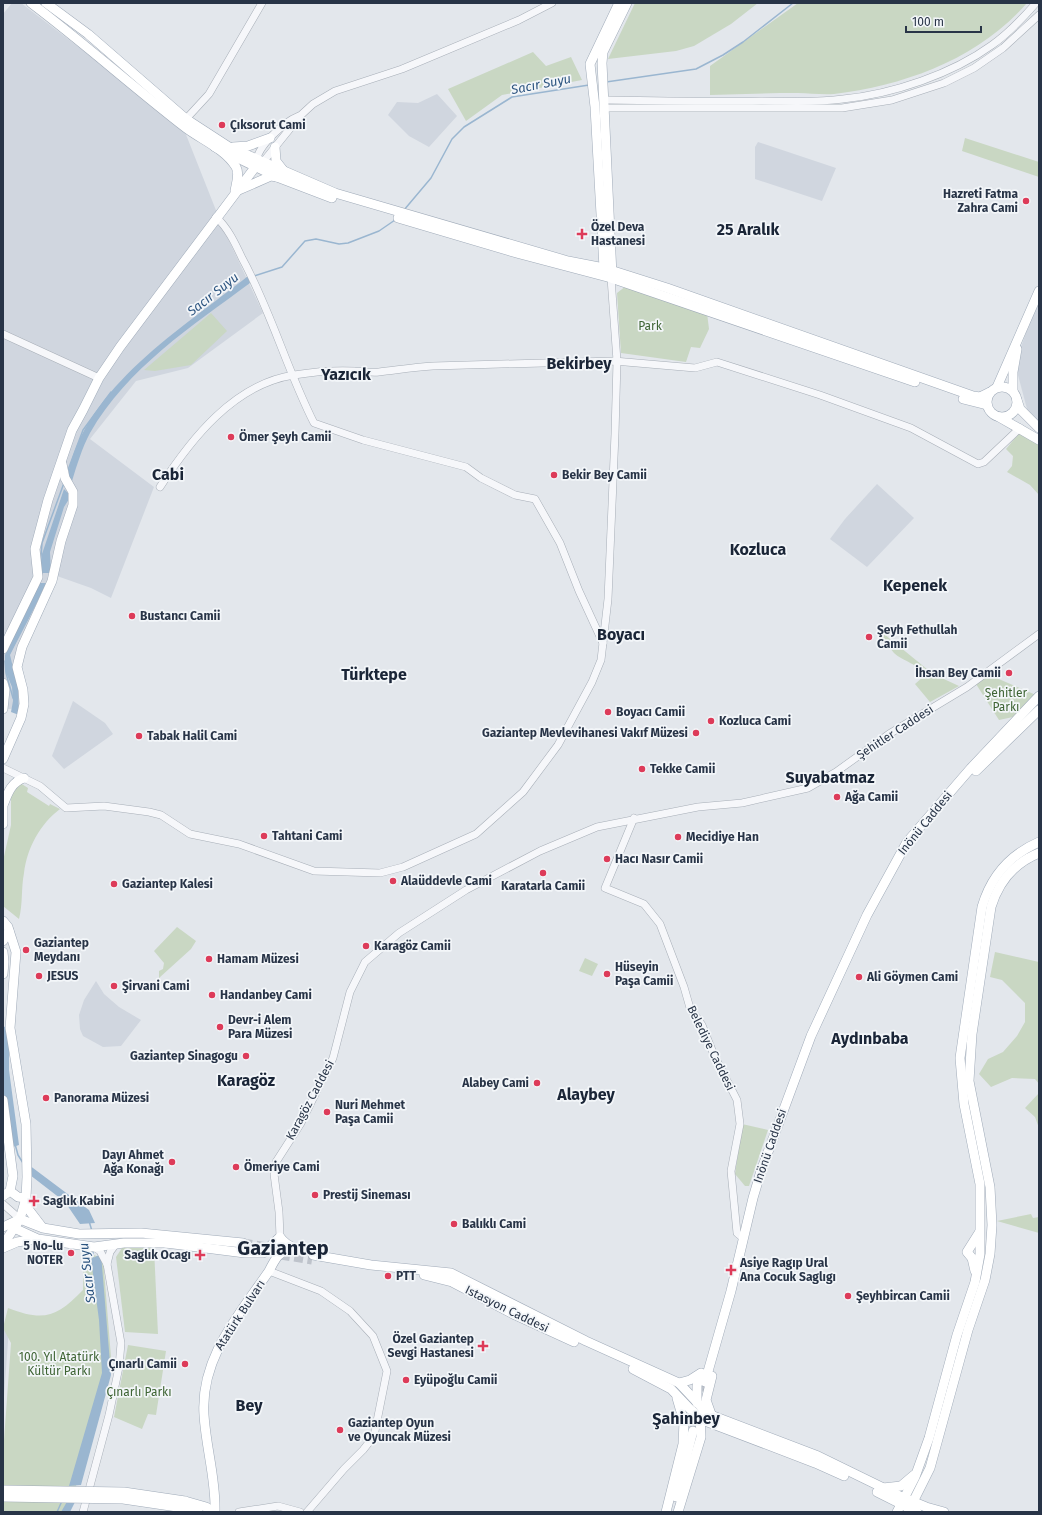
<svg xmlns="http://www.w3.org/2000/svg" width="1042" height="1515" viewBox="0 0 1042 1515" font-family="'Fira Sans',sans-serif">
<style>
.built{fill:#d0d6df}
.green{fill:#c9d7c3}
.water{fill:#9ab6d0}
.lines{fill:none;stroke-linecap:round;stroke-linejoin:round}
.stream{stroke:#9ab6d0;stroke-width:1.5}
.major-tunnel{stroke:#bec3cb;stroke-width:9;stroke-dasharray:9 4.5;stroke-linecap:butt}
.minor-casing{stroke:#a7aeb7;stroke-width:8}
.major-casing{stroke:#a0abb9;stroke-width:10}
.minor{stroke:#f6f7fa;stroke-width:7}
.major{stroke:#fff;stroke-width:9}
.major-bridge-casing{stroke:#a0abb9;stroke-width:10;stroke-linecap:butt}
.major-bridge{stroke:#fff;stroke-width:9}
.poi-dot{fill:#dd3b59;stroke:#f3f6f9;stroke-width:1.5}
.labels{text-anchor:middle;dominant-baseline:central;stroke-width:3.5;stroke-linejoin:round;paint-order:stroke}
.poi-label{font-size:12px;font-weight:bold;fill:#283447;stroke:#f3f6f9;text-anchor:start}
.park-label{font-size:12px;fill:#3e6434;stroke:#f3f6f9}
.street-label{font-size:12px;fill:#283447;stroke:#f3f6f9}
.water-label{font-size:13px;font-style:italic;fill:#2d5580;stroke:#f3f6f9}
.district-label{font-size:16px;font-weight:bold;fill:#1a2537;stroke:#f3f6f9}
.town-label{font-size:20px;font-weight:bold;fill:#1a2537;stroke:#f3f6f9}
</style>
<rect width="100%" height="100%" fill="#e3e7ec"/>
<!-- built -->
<g class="built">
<polygon points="12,3 21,3 183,127 223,228 263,313 188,368 136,381 90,439 154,487 111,598 91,588 57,576 17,661 23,707 3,710 3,14"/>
<polygon points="437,94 457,116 429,147 409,136 388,115 397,102 418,103"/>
<polygon points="758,142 836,168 822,201 755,179 755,147"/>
<polygon points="1039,303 1039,426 1030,420 1015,364 1029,324"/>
<polygon points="877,484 914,518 867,567 830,539 845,519"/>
<polygon points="73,701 105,723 113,734 64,769 52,756"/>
<polygon points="96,981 104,994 119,1007 141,1020 121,1046 103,1047 83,1036 80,1029 79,1015 84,1000"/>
<polygon points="3,1323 9,1328 3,1410"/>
</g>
<!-- green -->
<g class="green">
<polygon points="635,3 758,3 731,24 694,46 676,51 608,59"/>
<path d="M798,3H1027C978,59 906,85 834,94C822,95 809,93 798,93C768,93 739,94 710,95V66Z"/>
<polygon points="533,52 546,66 571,57 582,80 502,95 466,121 448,89"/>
<polygon points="965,138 1039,162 1039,177 962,151"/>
<polygon points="626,286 707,313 709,329 700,348 691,347 686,362 621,353 617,293"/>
<polygon points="211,313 227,331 191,365 155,371 144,370"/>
<polygon points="1020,432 1039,443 1039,495 1030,485 1007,472 1012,466 1013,456 1006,449"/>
<path d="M884,634L933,674L959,686L930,702L915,684L923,677C920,663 903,662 894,653C890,648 886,643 882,638Z"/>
<polygon points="987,674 1036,695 1013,717 999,720 976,684"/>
<path d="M17,781L28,788L27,792L49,806L50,804L60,809C40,824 27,848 24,873C21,888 23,904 19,919L3,906V861L11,825V791Z"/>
<polygon points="177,927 196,941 191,949 159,978 159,971 163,969 164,963 154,951"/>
<polygon points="995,952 1039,962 1039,1084 1035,1079 1012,1078 991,1087 979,1074 988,1059 1003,1052 1017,1036 1025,1022 1025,1003 1002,980 990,977"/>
<polygon points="585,958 598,964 592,976 579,971"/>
<polygon points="1039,1093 1039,1128 1035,1117 1025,1108"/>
<polygon points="742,1124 768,1130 749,1186 745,1186 735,1174"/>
<polygon points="1031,1214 1033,1218 1039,1217 1039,1233 997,1221"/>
<polygon points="122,1248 154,1248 158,1334 125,1332 116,1257"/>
<path d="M84,1252L103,1258L111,1357L77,1483L67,1512H3V1454L11,1343L3,1328L8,1308C44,1322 57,1317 83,1290Z"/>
<polygon points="128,1345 166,1351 156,1415 148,1414 142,1429 114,1417"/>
</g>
<!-- water -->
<g class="water">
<path d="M248,276L250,283C192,326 127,368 90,433C82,448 77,465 72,481L68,475C85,387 183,328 248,276Z"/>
<polygon points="64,489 71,496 64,507 50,552 51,573 42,573 42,554"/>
<path d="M39,583H46C35,608 22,631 10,655L18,688L19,715L11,712L13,701L12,687L5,670V655Z"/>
<polygon points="9,1026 9,1070 19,1145 10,1148 3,1085 3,1027"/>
<polygon points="29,1165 89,1210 95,1223 80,1224 65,1202 30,1175"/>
<polygon points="101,1254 111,1375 81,1485 69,1486 102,1373 99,1320 91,1259"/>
<polygon points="68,1500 76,1500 70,1512 61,1512"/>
</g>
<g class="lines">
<!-- stream -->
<g class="stream">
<polyline points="606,82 696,69 723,55 743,42 793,3"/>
<polyline points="404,210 431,178 452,139 464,127 512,97 589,85"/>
<polyline points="254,276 282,267 305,241 316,239 339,244 348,243 379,231 395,220"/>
<polyline points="68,470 83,430 111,392"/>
<polyline points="42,574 41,557 42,543 64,483"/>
<polyline points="5,661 6,673 13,698"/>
<polyline points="15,1144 18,1155 23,1163"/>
<polyline points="89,1221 92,1231"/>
<polyline points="93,1251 93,1259"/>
<polyline points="57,1512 62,1501"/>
</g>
<!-- major-tunnel -->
<g class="major-tunnel">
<polyline points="243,1243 290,1251"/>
<polyline points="281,1255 312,1260"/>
<polyline points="693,1431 705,1382"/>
</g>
<defs>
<g id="minor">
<path d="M604,100C657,101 709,102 761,101C788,101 816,103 843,99C893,94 952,74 992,45C1009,33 1023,18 1036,3"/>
<polyline points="605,108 842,108 892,100 944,83 974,68 1003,48 1039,15"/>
<polyline points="186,119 209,94 262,3"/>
<path d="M256,163C257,146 284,122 299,116"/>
<polyline points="259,165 263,162 301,115 313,104 335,91 402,69 519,20 552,3"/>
<path d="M216,217C228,228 235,243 242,258C271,311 287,370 314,423L363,440L466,467L481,478L515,495L535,499L560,543L579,591L603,643"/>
<polyline points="3,334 99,378"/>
<path d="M160,487C191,439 234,384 294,375C312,372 337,370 355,371C363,371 371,373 379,372C397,370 415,367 433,366L614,361L695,368L717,362L820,395L911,428L978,464L984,462L1020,428"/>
<polyline points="3,768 40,786 66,808 104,806 149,812 161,815 190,834 239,844 314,871 380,873 403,867 476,834 523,792 558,745 592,682 601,660 608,599 615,434 617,361 611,278"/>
<polyline points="634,818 605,888 644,904 660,924 684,987 690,1008 702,1025 714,1055 737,1100 740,1124 731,1171 737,1233 743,1238"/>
<polyline points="3,1204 20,1219"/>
<polyline points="280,1237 279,1212 274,1174 276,1162 301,1123 333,1058 350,992 365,962 399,933 466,890 540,851 597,827 698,807 742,803 808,788 836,772 889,734 967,687 1039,634"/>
<polyline points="107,1264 110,1252 116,1244"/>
<polyline points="269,1271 321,1291 350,1311 373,1336 387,1371 374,1436 363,1450 344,1469 307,1512"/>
<polyline points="83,1512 109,1415 119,1367 121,1343 107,1264 100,1251 94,1247"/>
<polyline points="239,1512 278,1506 300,1512"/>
</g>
<g id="major">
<path d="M31,3C84,43 133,87 186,128C202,140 225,149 236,167C240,174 236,184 235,191"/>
<polyline points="46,3 88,34 186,119 229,147 335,193 568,261 604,268 667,288 973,396 980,397 990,392"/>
<polyline points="215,147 277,177 332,198"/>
<polyline points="233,147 248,146 270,138"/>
<polyline points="275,147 276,161 283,170"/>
<polyline points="239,190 271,176 277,177"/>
<polyline points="398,218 520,254 611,278 915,382"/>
<polyline points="607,272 604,268 595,107 590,64 619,3"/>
<polyline points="612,275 602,63 603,52 627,3"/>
<circle cx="1002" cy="402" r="15"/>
<polyline points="997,387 1039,291"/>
<polyline points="1013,391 1013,372 1017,349"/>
<polyline points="963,399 987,405"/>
<polyline points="1017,400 1020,409 1039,428"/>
<polyline points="999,417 1039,440"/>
<polyline points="3,649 38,577 35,549 48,500 72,430 83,410 99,378 120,347 256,166"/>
<polyline points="3,683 5,690 3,709"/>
<polyline points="3,759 21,718 24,704 23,690 17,667 22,647 52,581 61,541 73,505 73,492 65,478 62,464"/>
<polyline points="976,771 1039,710"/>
<path d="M4,803C8,792 12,782 24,778"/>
<polyline points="3,824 3,799"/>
<polyline points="3,921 8,927 16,952 10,1028 26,1124 27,1177 26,1198 20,1219 3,1245"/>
<polyline points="3,941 9,931"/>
<polyline points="3,952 4,962 3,974"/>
<polyline points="3,1100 13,1176 10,1191 3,1196"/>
<polyline points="10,1191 18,1197 26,1198 29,1210 42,1227"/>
<polyline points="3,1227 20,1219 43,1228 79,1234 141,1233 243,1243"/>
<polyline points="14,1228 38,1239 94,1247 124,1243 171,1243"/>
<path d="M166,1243L245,1253H263L280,1237C289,1250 305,1250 320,1252"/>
<polyline points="3,1248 17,1242 36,1239"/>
<polyline points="313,1255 371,1265 451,1273 586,1341 679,1383 708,1414 818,1456 904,1498 926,1507 944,1512"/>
<polyline points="975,1271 972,1258 967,1252 979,1233"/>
<polyline points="424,1275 452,1282 515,1315 574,1342"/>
<polyline points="633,1369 671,1389 690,1409 705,1421 815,1463 844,1476"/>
<polyline points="705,1382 731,1291 753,1198 761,1171 811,1036 867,915 907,842 971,768 1039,696"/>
<polyline points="679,1383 690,1380 701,1373"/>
<polyline points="697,1403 697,1386 700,1374"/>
<polyline points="711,1414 706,1400 712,1376"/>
<polyline points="883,1488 901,1486 914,1475"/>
<polyline points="877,1492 917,1512"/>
<polyline points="676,1497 693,1431"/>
<polyline points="185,1501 206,1507 213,1512"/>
<polyline points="184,1508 198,1512"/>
<path d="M215,1512C216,1479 206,1448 204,1415C200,1358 239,1315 269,1271C275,1259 279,1251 292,1248"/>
<polyline points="666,1512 683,1444 684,1422 677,1398"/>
<polyline points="678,1512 701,1437 700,1415"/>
<path d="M897,1512L915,1477L929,1438L957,1335L975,1282L980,1254V1184L964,1104L960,1058L982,907C991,876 1009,855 1039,842"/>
<path d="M908,1512L930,1468L968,1330L985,1280L990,1254L992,1225L990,1187L969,1081L972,1034L991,907C999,881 1014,863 1039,853"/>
</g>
</defs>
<!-- minor casing -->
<use href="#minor" class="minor-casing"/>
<!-- major casing -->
<use href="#major" class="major-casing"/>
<!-- minor -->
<use href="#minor" class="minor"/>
<!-- major -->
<use href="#major" class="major"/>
<defs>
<g id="major-bridge">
<polyline points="3,1490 124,1492 185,1501"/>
<polyline points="3,1497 123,1499 184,1508"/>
</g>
</defs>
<!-- major-bridge casing -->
<use href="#major-bridge" class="major-bridge-casing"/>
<!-- major-bridge -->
<use href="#major-bridge" class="major-bridge"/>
</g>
<!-- markers -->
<g class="poi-dot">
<circle cx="222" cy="125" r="4"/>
<circle cx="1026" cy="201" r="4"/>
<path d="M580 228h4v4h4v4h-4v4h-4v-4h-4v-4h4z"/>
<circle cx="231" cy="437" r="4"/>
<circle cx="554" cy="475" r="4"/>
<circle cx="132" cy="616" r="4"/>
<circle cx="869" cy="637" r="4"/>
<circle cx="1009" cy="673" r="4"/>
<circle cx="608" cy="712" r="4"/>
<circle cx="711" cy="721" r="4"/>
<circle cx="696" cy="733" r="4"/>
<circle cx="139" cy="736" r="4"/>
<circle cx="642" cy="769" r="4"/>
<circle cx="837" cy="797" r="4"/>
<circle cx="264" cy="836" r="4"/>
<circle cx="678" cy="837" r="4"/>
<circle cx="607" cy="859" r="4"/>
<circle cx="543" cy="873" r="4"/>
<circle cx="393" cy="881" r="4"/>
<circle cx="114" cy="884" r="4"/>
<circle cx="366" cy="946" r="4"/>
<circle cx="26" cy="950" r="4"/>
<circle cx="209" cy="959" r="4"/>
<circle cx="607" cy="974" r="4"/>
<circle cx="39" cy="976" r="4"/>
<circle cx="859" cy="977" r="4"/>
<circle cx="114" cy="986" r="4"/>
<circle cx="212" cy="995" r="4"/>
<circle cx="220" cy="1027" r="4"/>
<circle cx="246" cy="1056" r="4"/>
<circle cx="537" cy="1083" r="4"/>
<circle cx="46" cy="1098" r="4"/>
<circle cx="327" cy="1112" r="4"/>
<circle cx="172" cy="1162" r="4"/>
<circle cx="236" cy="1167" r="4"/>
<circle cx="315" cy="1195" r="4"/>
<path d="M32 1195h4v4h4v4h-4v4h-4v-4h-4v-4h4z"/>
<circle cx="454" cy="1224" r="4"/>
<circle cx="71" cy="1253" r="4"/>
<path d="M198 1249h4v4h4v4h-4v4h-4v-4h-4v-4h4z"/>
<path d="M729 1264h4v4h4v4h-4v4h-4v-4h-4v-4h4z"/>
<circle cx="388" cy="1276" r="4"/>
<circle cx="848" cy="1296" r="4"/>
<path d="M481 1340h4v4h4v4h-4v4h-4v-4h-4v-4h4z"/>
<circle cx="185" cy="1364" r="4"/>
<circle cx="406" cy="1380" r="4"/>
<circle cx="340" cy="1430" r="4"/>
</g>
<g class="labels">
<!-- poi labels -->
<g class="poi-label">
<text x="230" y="125">Çıksorut Cami</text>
<text x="1018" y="194" text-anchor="end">Hazreti Fatma<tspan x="1018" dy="14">Zahra Cami</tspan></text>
<text x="591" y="227">Özel Deva<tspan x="591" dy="14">Hastanesi</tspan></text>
<text x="239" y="437">Ömer Şeyh Camii</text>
<text x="562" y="475">Bekir Bey Camii</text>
<text x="140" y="616">Bustancı Camii</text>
<text x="877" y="630">Şeyh Fethullah<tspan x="877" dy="14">Camii</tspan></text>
<text x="1001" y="673" text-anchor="end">İhsan Bey Camii</text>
<text x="616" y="712">Boyacı Camii</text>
<text x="719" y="721">Kozluca Cami</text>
<text x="688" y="733" text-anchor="end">Gaziantep Mevlevihanesi Vakıf Müzesi</text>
<text x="147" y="736">Tabak Halil Cami</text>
<text x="650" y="769">Tekke Camii</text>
<text x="845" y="797">Ağa Camii</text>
<text x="272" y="836">Tahtani Cami</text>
<text x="686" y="837">Mecidiye Han</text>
<text x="615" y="859">Hacı Nasır Camii</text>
<text x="401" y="881">Alaüddevle Cami</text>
<text x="122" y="884">Gaziantep Kalesi</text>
<text x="543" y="886" text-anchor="middle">Karatarla Camii</text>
<text x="34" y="943">Gaziantep<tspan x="34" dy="14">Meydanı</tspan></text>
<text x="374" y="946">Karagöz Camii</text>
<text x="217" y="959">Hamam Müzesi</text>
<text x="615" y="967">Hüseyin<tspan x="615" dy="14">Paşa Camii</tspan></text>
<text x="47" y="976">JESUS</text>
<text x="867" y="977">Ali Göymen Cami</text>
<text x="122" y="986">Şirvani Cami</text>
<text x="220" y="995">Handanbey Cami</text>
<text x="228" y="1020">Devr-i Alem<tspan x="228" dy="14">Para Müzesi</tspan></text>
<text x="238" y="1056" text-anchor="end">Gaziantep Sinagogu</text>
<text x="529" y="1083" text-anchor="end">Alabey Cami</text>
<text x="54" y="1098">Panorama Müzesi</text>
<text x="335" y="1105">Nuri Mehmet<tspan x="335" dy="14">Paşa Camii</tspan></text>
<text x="164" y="1155" text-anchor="end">Dayı Ahmet<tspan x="164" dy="14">Ağa Konağı</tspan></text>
<text x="244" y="1167">Ömeriye Cami</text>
<text x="323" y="1195">Prestij Sineması</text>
<text x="43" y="1201">Saglık Kabini</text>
<text x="462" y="1224">Balıklı Cami</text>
<text x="63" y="1246" text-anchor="end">5 No-lu<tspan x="63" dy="14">NOTER</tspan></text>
<text x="191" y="1255" text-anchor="end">Saglık Ocagı</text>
<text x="740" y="1263">Asiye Ragıp Ural<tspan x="740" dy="14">Ana Cocuk Saglıgı</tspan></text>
<text x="396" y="1276">PTT</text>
<text x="856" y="1296">Şeyhbircan Camii</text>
<text x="474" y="1339" text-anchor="end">Özel Gaziantep<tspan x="474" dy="14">Sevgi Hastanesi</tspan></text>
<text x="177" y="1364" text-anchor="end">Çınarlı Camii</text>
<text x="414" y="1380">Eyüpoğlu Camii</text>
<text x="348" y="1423">Gaziantep Oyun<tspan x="348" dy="14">ve Oyuncak Müzesi</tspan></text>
</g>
<!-- park labels -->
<g class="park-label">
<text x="650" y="326">Park</text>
<text x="1006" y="693">Şehitler<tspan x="1006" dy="14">Parkı</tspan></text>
<text x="59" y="1357">100. Yıl Atatürk<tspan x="59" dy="14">Kültür Parkı</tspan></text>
<text x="139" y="1392">Çınarlı Parkı</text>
</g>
<!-- street labels -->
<g class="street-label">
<text transform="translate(895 732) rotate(-33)">Şehitler Caddesi</text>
<text transform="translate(925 823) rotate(-51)">Inönü Caddesi</text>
<text transform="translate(711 1048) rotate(64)">Belediye Caddesi</text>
<text transform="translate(310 1100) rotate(-62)">Karagöz Caddesi</text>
<text transform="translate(770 1146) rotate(-71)">Inönü Caddesi</text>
<text transform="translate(507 1309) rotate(26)">Istasyon Caddesi</text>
<text transform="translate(240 1315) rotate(-57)">Atatürk Bulvarı</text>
</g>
<!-- water labels -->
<g class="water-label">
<text transform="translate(541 84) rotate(-11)">Sacır Suyu</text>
<text transform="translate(213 294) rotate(-38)">Sacır Suyu</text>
<text transform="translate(87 1273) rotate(-97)">Sacır Suyu</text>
</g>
<!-- district labels -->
<g class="district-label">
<text x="748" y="229">25 Aralık</text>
<text x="579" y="363">Bekirbey</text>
<text x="346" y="374">Yazıcık</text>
<text x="168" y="474">Cabi</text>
<text x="758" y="549">Kozluca</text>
<text x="915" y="585">Kepenek</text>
<text x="621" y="634">Boyacı</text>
<text x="374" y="674">Türktepe</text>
<text x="830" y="777">Suyabatmaz</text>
<text x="870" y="1038">Aydınbaba</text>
<text x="246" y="1080">Karagöz</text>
<text x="586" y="1094">Alaybey</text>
<text x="249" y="1405">Bey</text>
<text x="686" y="1418">Şahinbey</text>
</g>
<!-- town labels -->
<g class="town-label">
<text x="283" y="1248">Gaziantep</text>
</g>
</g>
<!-- border -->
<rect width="1042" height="1515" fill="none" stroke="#283447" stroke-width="8"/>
<!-- scale -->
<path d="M906 26v6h75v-6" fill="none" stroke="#283447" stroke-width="2"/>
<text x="912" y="26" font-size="12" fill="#283447" stroke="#f3f6f9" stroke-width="3" paint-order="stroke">100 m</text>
</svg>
